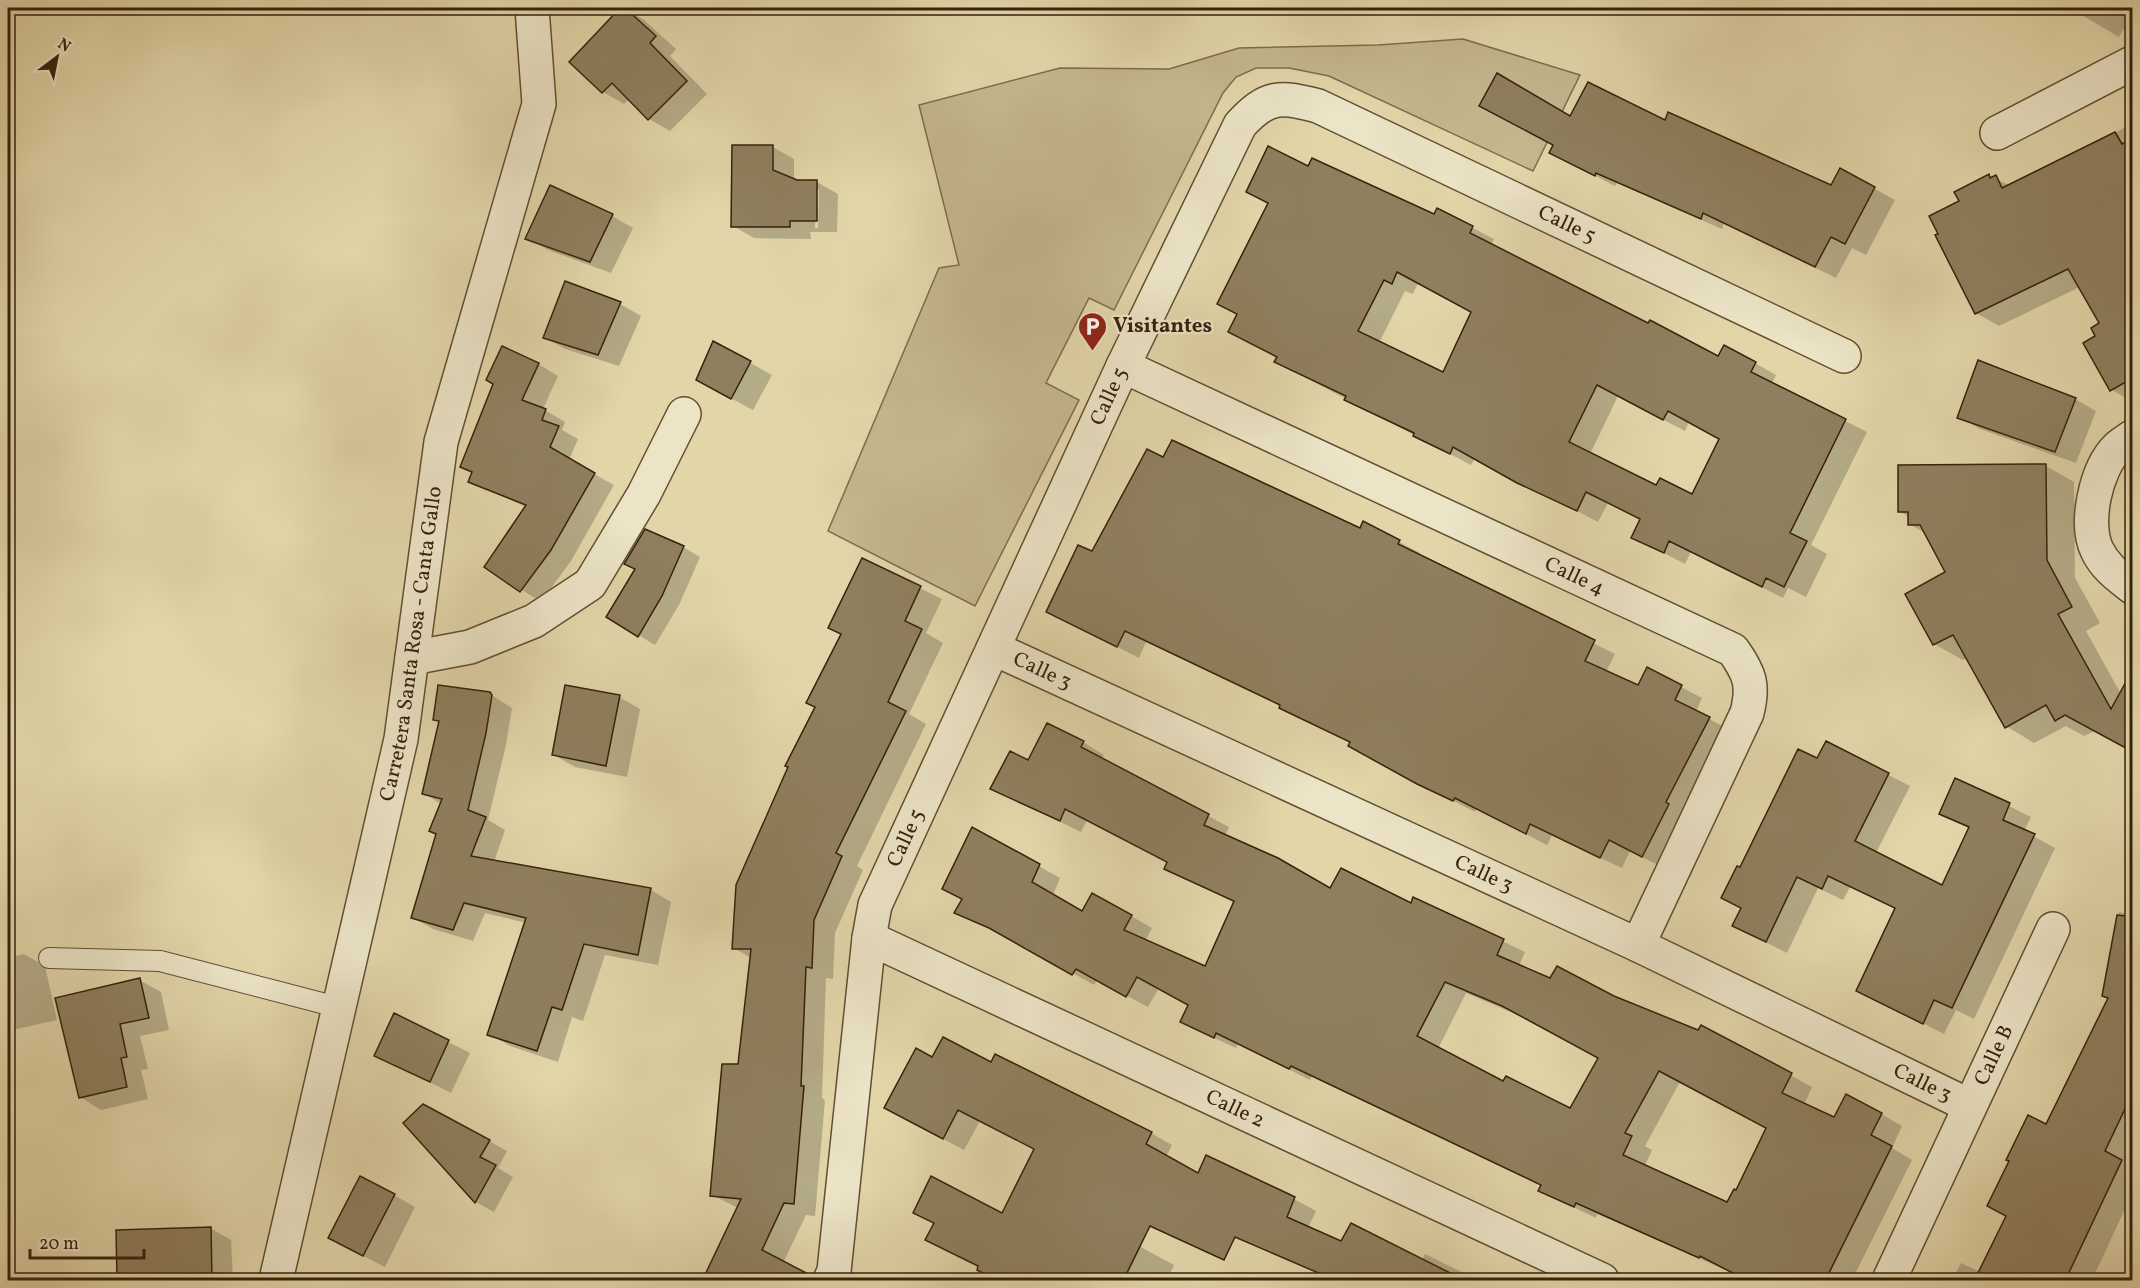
<svg xmlns="http://www.w3.org/2000/svg" width="2140" height="1288" viewBox="0 0 2140 1288" font-family="Vollkorn,serif">
<style>
.green{fill:#c5b78e;stroke:#7e6c4d;stroke-width:1.5}
.shadow{fill:#0003;fill-rule:evenodd}
.building{fill:#8f7f5e;stroke:#36210c;stroke-width:1.5;fill-rule:evenodd}
.lines{fill:none;stroke-linecap:round;stroke-linejoin:round}
.lane-casing{stroke:#614e33;stroke-width:22}
.street-casing{stroke:#614e33;stroke-width:36}
.lane{stroke:#ece4c7;stroke-width:20}
.street{stroke:#ece4c7;stroke-width:33}
.labels{text-anchor:middle;dominant-baseline:central;stroke-width:4.5;stroke-linejoin:round;paint-order:stroke}
.street-label{font-size:21px;fill:#36210c;stroke:#ece4c7}
.poi-label{font-size:21px;font-weight:bold;fill:#36210c;stroke:#ece4c7;text-anchor:start}
</style>
<rect width="100%" height="100%" fill="#e2d6a9"/>
<filter id="stains"><feTurbulence type="fractalNoise" baseFrequency=".00333" numOctaves="4"/><feColorMatrix values="0 0 0 0 .2 0 0 0 0 .09 0 0 0 0 .02 0 0 0 .5 -.17"/></filter>
<radialGradient id="worn" r=".72"><stop offset=".6" stop-color="#630" stop-opacity="0"/><stop offset="1" stop-color="#630" stop-opacity=".3"/></radialGradient>
<!-- green -->
<polygon class="green" points="1463,39 1580,75 1533,171 1329,76 1289,68 1256,68 1236,77 1223,93 1114,310 1089,298 1046,383 1079,400 975,606 828,531 939,268 959,265 919,105 1060,68 1169,69 1239,48 1378,45"/>
<!-- shadow -->
<g class="shadow">
<polygon points="622,8 643,19 676,49 670,56 707,94 670,131 649,119 629,99 624,104 603,92 571,62"/>
<polygon points="2070,8 2132,8 2132,15 2119,37"/>
<polygon points="1570,118 1665,122 1832,187 1841,170 1895,200 1866,255 1852,248 1836,278 1724,223 1722,229 1617,183 1615,186 1551,153"/>
<polygon points="2132,124 2132,402 2111,389 2097,336 2101,324 2080,287 1999,326 1976,313 1961,202 1989,176 2011,186"/>
<path d="M773,147L794,159V180L817,182L838,194L837,232H810L811,239L754,238L733,226ZM816,190H819L818,228H815Z"/>
<path d="M1309,168L1434,216L1438,210L1494,239L1491,246L1719,358L1755,363L1776,375L1772,384L1867,432L1811,545L1827,554L1806,597L1788,588L1783,598L1691,552L1685,564L1633,537L1641,519L1608,503L1598,522L1475,458L1471,465L1276,362ZM1418,283L1473,312L1444,374L1379,343L1405,291L1413,294ZM1618,396L1685,431L1689,422L1721,439L1693,496L1657,487L1590,454Z"/>
<polygon points="612,216 633,228 611,273 548,250 527,238"/>
<polygon points="620,304 641,316 619,366 565,349 544,337"/>
<polygon points="714,343 772,375 753,410 719,392"/>
<polygon points="538,364 558,376 543,409 565,422 562,430 578,439 569,460 614,485 571,561 541,602 486,567 526,507 470,481 473,474 461,467"/>
<polygon points="2075,399 2096,411 2076,463 1980,429 1959,417"/>
<polygon points="1163,459 1361,530 1364,523 1420,553 1419,556 1615,654 1606,672 1638,687 1647,669 1702,698 1696,712 1730,730 1664,868 1630,851 1622,868 1552,835 1547,845 1476,809 1475,812 1371,758 1351,743 1281,706 1146,642 1139,658 1048,611"/>
<polygon points="2046,466 2074,482 2075,578 2100,623 2086,631 2121,694 2132,751 2095,731 2084,736 2066,726 2034,743 2006,726 1968,658 1963,660 1934,644 1947,572 1927,534 1909,524 1909,517 1899,511"/>
<polygon points="683,547 700,557 679,605 655,645 608,617 637,570 626,564"/>
<polygon points="863,560 942,599 926,633 943,643 909,714 926,724 857,866 863,870 835,933 833,979 826,978 822,1098 825,1100 815,1216 806,1215 783,1263 704,1280 738,1208 712,1195 739,1066 751,958 734,948 842,634"/>
<polygon points="490,694 512,708 506,745 488,820 505,830 494,862 651,890 671,902 658,965 605,955 583,1021 572,1017 558,1062 510,1046 489,1034 526,923 485,913 473,941 433,929 412,917 437,834 441,804 423,793 440,722 435,719"/>
<polygon points="619,697 640,709 627,777 575,767 554,755"/>
<path d="M1083,742L1104,755L1101,759L1229,827L1225,836L1330,890L1411,905L1414,899L1525,952L1519,966L1551,980L1614,997L1699,1032L1702,1027L1812,1087L1804,1105L1835,1119L1881,1114L1902,1126L1892,1148L1912,1160L1852,1280H1749L1597,1214L1596,1218L1540,1191L1543,1186L1445,1138L1312,1076L1310,1080L1238,1044L1236,1048L1203,1033L1182,1021L1189,1005L1159,988L1148,1007L1097,980L1094,985L1012,939L956,912L963,899L973,829L1060,878L1053,895L1083,913L1131,916L1152,928L1145,941L1206,968L1235,903L1187,880L1166,868L1169,862L1087,820L1081,832L992,789L1029,762ZM1466,993L1525,1018L1600,1058L1571,1110L1504,1083L1438,1049ZM1680,1082L1767,1128L1737,1192L1728,1204L1645,1166L1652,1150L1645,1146Z"/>
<polygon points="1826,743 1910,786 1876,853 1943,887 1970,829 1941,813 1956,780 2031,817 2024,831 2055,848 1974,1019 1956,1010 1944,1034 1858,990 1896,909 1850,887 1843,900 1818,888 1787,953 1734,926 1742,909 1741,869 1818,760"/>
<polygon points="2119,912 2132,915 2132,1149 2126,1164 2132,1168 2132,1194 2092,1280 1952,1280 1961,1263 1980,1272 2109,998 2104,995"/>
<polygon points="24,954 45,966 57,1020 8,1031 8,958"/>
<polygon points="139,980 161,992 169,1030 140,1036 148,1069 141,1070 148,1099 101,1110 80,1097"/>
<polygon points="395,1015 470,1053 451,1093 376,1055"/>
<polygon points="933,1059 991,1064 1151,1133 1172,1145 1166,1157 1199,1176 1207,1157 1294,1199 1316,1211 1308,1228 1342,1243 1422,1260 1425,1254 1478,1280 1336,1280 1143,1197 1124,1238 1174,1265 1167,1280 996,1280 980,1267 927,1240 935,1224 915,1212 1003,1215 1036,1149 980,1121 964,1150 907,1120"/>
<polygon points="405,1123 489,1141 507,1151 498,1168 513,1177 494,1212 476,1202"/>
<polygon points="394,1195 415,1207 385,1267 351,1250"/>
<polygon points="210,1228 231,1240 233,1280 119,1280"/>
</g>
<!-- building -->
<g class="building">
<polygon points="620,8 625,8 656,36 650,43 687,81 648,120 612,83 602,93 569,62"/>
<polygon points="1497,73 1570,116 1588,82 1665,120 1668,112 1831,185 1840,168 1875,187 1845,244 1831,237 1815,267 1703,213 1701,219 1596,173 1595,176 1549,153 1553,145 1479,106"/>
<polygon points="2115,132 2122,144 2133,139 2133,382 2131,379 2110,391 2083,343 2095,336 2091,328 2099,323 2068,269 1975,314 1935,235 1938,234 1929,216 1959,201 1954,192 1989,174 1990,178 1996,175 2002,188"/>
<polygon points="732,145 773,145 773,170 797,180 817,180 817,221 790,221 790,227 731,227"/>
<path d="M1268,146L1308,166L1312,158L1434,214L1437,208L1473,226L1470,233L1648,323L1650,320L1718,356L1724,345L1756,362L1751,372L1846,419L1790,533L1807,541L1784,587L1766,578L1762,587L1669,541L1664,553L1631,538L1640,519L1586,492L1577,511L1517,483L1453,447L1450,454L1413,436L1414,433L1344,400L1346,396L1274,362L1277,357L1228,332L1237,314L1217,304L1268,203L1246,192ZM1397,272L1471,312L1443,372L1358,331L1384,280L1392,284ZM1597,385L1663,420L1668,411L1719,439L1692,494L1660,478L1656,485L1569,442Z"/>
<polygon points="550,185 613,214 590,262 525,239"/>
<polygon points="565,281 621,302 598,355 543,338"/>
<polygon points="713,341 751,361 731,399 696,380"/>
<polygon points="502,346 539,363 522,400 546,409 542,420 559,426 550,447 595,473 551,550 520,592 484,567 526,505 468,482 472,472 460,467 493,384 486,380"/>
<polygon points="1978,360 2076,398 2055,452 1957,418"/>
<polygon points="1172,440 1360,528 1363,521 1400,540 1398,544 1595,640 1585,661 1638,685 1647,667 1682,685 1675,700 1710,717 1666,802 1669,804 1642,857 1609,840 1600,858 1530,824 1526,834 1455,798 1453,801 1417,784 1348,746 1350,742 1279,708 1280,705 1125,631 1117,647 1046,612 1078,545 1092,551 1147,449 1163,457"/>
<polygon points="2046,464 2047,560 2072,607 2058,614 2111,709 2133,669 2133,752 2065,715 2055,721 2046,705 2005,728 1953,635 1933,645 1905,594 1945,572 1920,525 1908,525 1908,512 1898,512 1898,465"/>
<polygon points="645,529 684,546 662,596 638,637 606,617 635,569 624,564"/>
<polygon points="862,558 921,586 905,621 922,629 888,702 906,711 836,853 842,856 814,920 812,968 806,967 801,1086 804,1086 794,1204 784,1203 762,1250 812,1276 812,1281 702,1281 741,1199 710,1196 722,1064 738,1064 751,949 732,949 736,885 788,767 785,766 815,707 806,703 841,634 828,628"/>
<polygon points="438,685 490,692 492,695 486,733 468,810 486,817 471,856 651,888 638,955 584,944 562,1010 552,1007 537,1051 487,1035 526,918 464,903 453,930 411,918 436,834 429,831 442,799 422,794 439,721 433,720"/>
<polygon points="565,685 620,695 606,766 552,755"/>
<path d="M1047,723L1084,741L1081,747L1209,814L1204,825L1278,858L1330,888L1341,868L1411,903L1413,897L1504,939L1497,955L1550,978L1557,966L1614,996L1698,1030L1701,1025L1792,1073L1782,1093L1834,1117L1846,1094L1882,1113L1871,1135L1892,1146L1825,1281H1748L1700,1256L1699,1258L1576,1203L1574,1207L1538,1191L1541,1185L1291,1066L1289,1069L1216,1033L1214,1038L1180,1022L1188,1005L1137,977L1126,997L1076,969L1072,975L989,928L954,913L962,899L942,889L972,827L1040,864L1032,882L1082,911L1092,893L1132,915L1124,930L1205,966L1234,901L1164,869L1167,862L1065,809L1060,821L990,789L1010,751L1028,760ZM1445,982L1502,1006L1598,1058L1570,1108L1506,1076L1503,1081L1417,1036ZM1659,1071L1766,1128L1736,1190L1734,1189L1727,1202L1623,1155L1632,1136L1625,1133Z"/>
<polygon points="1826,741 1889,773 1855,841 1942,885 1969,827 1939,814 1955,778 2010,803 2003,820 2035,834 1952,1008 1934,1000 1923,1024 1856,991 1895,908 1828,876 1822,889 1797,877 1766,942 1732,926 1741,908 1721,898 1737,866 1740,867 1798,749 1817,758"/>
<polygon points="2117,915 2133,917 2133,1092 2105,1151 2122,1160 2065,1281 1974,1281 2006,1216 1987,1206 2009,1161 2006,1160 2028,1115 2046,1124 2108,998 2102,996"/>
<polygon points="140,978 149,1018 120,1024 127,1057 121,1058 127,1087 79,1098 55,998"/>
<polygon points="394,1013 449,1040 430,1082 374,1056"/>
<polygon points="943,1037 991,1062 995,1054 1152,1132 1146,1144 1198,1173 1206,1155 1295,1197 1287,1217 1341,1241 1351,1223 1466,1281 1337,1281 1235,1237 1224,1260 1150,1226 1123,1281 998,1281 977,1270 978,1266 925,1240 934,1223 913,1213 931,1176 1002,1213 1034,1149 958,1110 943,1139 884,1108 916,1048 932,1057"/>
<polygon points="423,1104 490,1140 480,1157 496,1165 475,1203 403,1123"/>
<polygon points="360,1176 395,1194 363,1256 328,1238"/>
<polygon points="211,1227 212,1281 117,1281 116,1230"/>
</g>
<g class="lines">
<defs>
<polyline id="lane" points="49,958 160,961 337,1007"/>
<g id="street">
<polyline points="1997,133 2132,63"/>
<path id="s1" d="M1123,366L1733,650C1750,674 1754,685 1747,713L1638,945"/>
<path d="M2132,437C2128,440 2121,444 2117,448C2096,469 2084,523 2097,550C2105,567 2118,576 2132,587"/>
<path id="s2" d="M995,649L1638,945L1970,1106"/>
<polyline points="412,658 470,647 534,621 590,584 644,494 684,414"/>
<path id="s3" d="M869,938L1602,1280"/>
<path id="s4" d="M276,1280L401,739L441,442L539,104L532,8"/>
<path id="s5" d="M830,1280L834,1271L869,938L875,905L1123,366L1240,125C1267,95 1281,96 1318,106L1844,356"/>
<path id="s6" d="M1889,1280L2053,929"/>
</g>
</defs>
<!-- lane casing -->
<use href="#lane" class="lane-casing"/>
<!-- street casing -->
<use href="#street" class="street-casing"/>
<!-- lane -->
<use href="#lane" class="lane"/>
<!-- street -->
<use href="#street" class="street"/>
</g>
<!-- icons -->
<defs>
<symbol id="parking-pin" viewBox="-11 -11 22 30"><path d="M0 17L-7.5 6A9.5 9.5 0 1 1 7.5 6Z" fill="#8f2418" stroke="#ece4c7"/><path d="M-3.5-5.5H1a3.5 3.5 0 0 1 0 7H-1V5.5H-3.5ZM-1-3.4V-.6H.8a1.4 1.4 0 0 0 0-2.8Z" fill="#fff"/></symbol>
</defs>
<g fill-rule="evenodd">
<use href="#parking-pin" x="1076" y="310" width="33" height="45"/>
</g>
<g class="labels">
<!-- street labels -->
<g class="street-label">
<text stroke="none"><textPath href="#s5" startOffset="1602">Calle 5</textPath></text>
<text stroke="none"><textPath href="#s5" startOffset="938">Calle 5</textPath></text>
<text stroke="none"><textPath href="#s1" startOffset="498">Calle 4</textPath></text>
<text stroke="none"><textPath href="#s4" startOffset="651">Carretera Santa Rosa - Canta Gallo</textPath></text>
<text stroke="none"><textPath href="#s2" startOffset="52">Calle 3</textPath></text>
<text stroke="none"><textPath href="#s5" startOffset="452">Calle 5</textPath></text>
<text stroke="none"><textPath href="#s2" startOffset="538">Calle 3</textPath></text>
<text stroke="none"><textPath href="#s6" startOffset="248">Calle B</textPath></text>
<text stroke="none"><textPath href="#s2" startOffset="1024">Calle 3</textPath></text>
<text stroke="none"><textPath href="#s3" startOffset="404">Calle 2</textPath></text>
</g>
<!-- poi labels -->
<g class="poi-label">
<text x="1113" y="326">Visitantes</text>
</g>
</g>
<!-- margin -->
<rect width="2140" height="1288" fill="none" stroke="#e2d6a9" stroke-width="30"/>
<rect x="9" y="9" width="2122" height="1270" fill="none" stroke="#36210c" stroke-width="3"/>
<rect x="15" y="15" width="2110" height="1258" fill="none" stroke="#36210c" stroke-width="1.5"/>
<!-- north arrow -->
<g transform="translate(57 57) rotate(32)" stroke="#ece4c7" stroke-width="4.5" paint-order="stroke">
<path d="M0-4.5L10 22L0 15L-10 22Z" fill="#36210c"/>
<text y="-9" font-size="16" font-weight="bold" text-anchor="middle" fill="#36210c">N</text>
</g>
<!-- scale -->
<path d="M30 1249v9h114v-9" fill="none" stroke="#36210c" stroke-width="3"/>
<text x="39" y="1249" font-size="18" fill="#36210c" stroke="#ece4c7" stroke-width="4.5" paint-order="stroke">20 m</text>
<rect width="100%" height="100%" filter="url(#stains)"/>
<rect width="100%" height="100%" fill="url(#worn)"/>
</svg>
